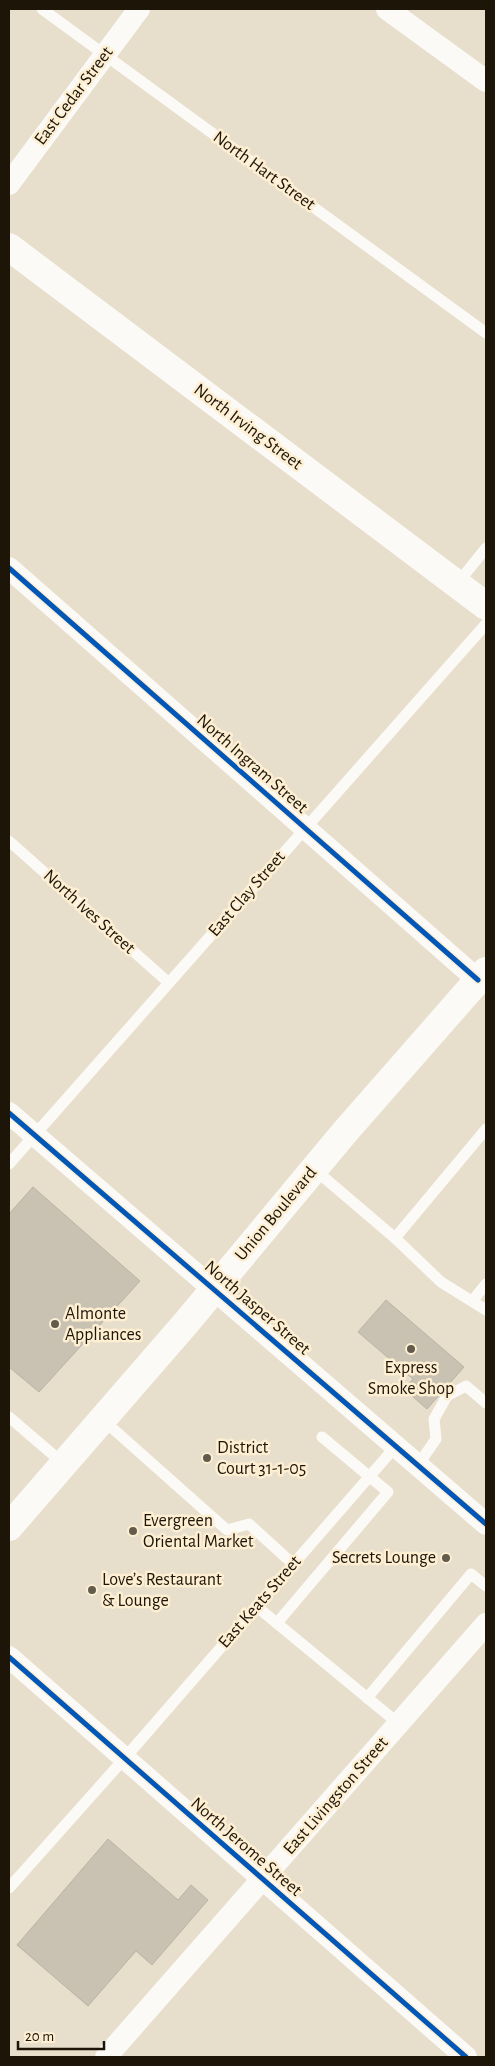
<svg xmlns="http://www.w3.org/2000/svg" width="495" height="2066" viewBox="0 0 495 2066" font-family="'Alegreya Sans',sans-serif">
<style>
.building{fill:#c9c2b3;stroke:#bbb3a4}
.lines{fill:none;stroke-linecap:round;stroke-linejoin:round}
.lane{stroke:#fbfaf7;stroke-width:11}
.street{stroke:#fbfaf7;stroke-width:22}
.secondary{stroke:#fbfaf7;stroke-width:28}
.primary{stroke:#fbfaf7;stroke-width:28}
.cycleway-casing{stroke:#feefd3;stroke-width:8}
.cycleway{stroke:#0057b8;stroke-width:5}
.poi-dot{fill:#635b4c;stroke:#feefd3;stroke-width:2}
.labels{text-anchor:middle;dominant-baseline:central;stroke-width:5;stroke-linejoin:round;paint-order:stroke}
.street-label{font-size:18px;fill:#1c1508;stroke:#feefd3}
.poi-label{font-size:18px;fill:#1c1508;stroke:#feefd3;text-anchor:start}
</style>
<rect width="100%" height="100%" fill="#e7decb"/>
<!-- building -->
<g class="building">
<polygon points="33,1187 140,1281 39,1392 9,1367 9,1214"/>
<polygon points="386,1300 464,1367 427,1409 404,1389 413,1379 358,1332"/>
<polygon points="108,1839 178,1900 191,1885 208,1900 152,1965 136,1951 88,2006 17,1945"/>
</g>
<g class="lines">
<!-- lane -->
<g class="lane">
<polyline points="42,9 486,333"/>
<polyline points="457,584 486,548"/>
<polyline points="9,841 169,983"/>
<polyline points="9,1164 486,624"/>
<polyline points="314,1169 395,1238 441,1282 486,1310"/>
<polyline points="395,1238 486,1129"/>
<polyline points="473,1300 486,1284"/>
<polyline points="9,1417 64,1464"/>
<polyline points="102,1419 227,1530 249,1524 293,1564"/>
<polyline points="418,1465 436,1439 434,1419 447,1396 466,1386 486,1403"/>
<polyline points="256,1606 399,1724"/>
<polyline points="277,1623 388,1492 322,1437"/>
<polyline points="367,1698 471,1574 486,1586"/>
<polyline points="9,1888 124,1759 396,1446"/>
</g>
<!-- street -->
<g class="street">
<polyline points="387,9 486,81"/>
<polyline points="9,184 139,9"/>
<polyline points="9,568 478,980"/>
<polyline points="9,1113 486,1524"/>
<polyline points="9,1657 466,2057"/>
<polyline points="106,2057 486,1624"/>
</g>
<!-- secondary -->
<polyline class="secondary" points="9,247 486,606"/>
<!-- primary -->
<polyline class="primary" points="9,1527 186,1323 344,1133 486,971"/>
<defs>
<g id="cycleway">
<polyline points="9,568 478,980"/>
<polyline points="9,1113 486,1524"/>
<polyline points="9,1657 466,2057"/>
</g>
</defs>
<!-- cycleway casing -->
<use href="#cycleway" class="cycleway-casing"/>
<!-- cycleway -->
<use href="#cycleway" class="cycleway"/>
</g>
<!-- markers -->
<g class="poi-dot">
<circle cx="55" cy="1324" r="5"/>
<circle cx="411" cy="1349" r="5"/>
<circle cx="207" cy="1458" r="5"/>
<circle cx="133" cy="1531" r="5"/>
<circle cx="446" cy="1558" r="5"/>
<circle cx="92" cy="1590" r="5"/>
</g>
<g class="labels">
<!-- street labels -->
<g class="street-label">
<text transform="translate(74 96) rotate(-53)">East Cedar Street</text>
<text transform="translate(264 171) rotate(36)">North Hart Street</text>
<text transform="translate(248 427) rotate(37)">North Irving Street</text>
<text transform="translate(252 764) rotate(41)">North Ingram Street</text>
<text transform="translate(247 894) rotate(-49)">East Clay Street</text>
<text transform="translate(89 912) rotate(42)">North Ives Street</text>
<text transform="translate(276 1214) rotate(-50)">Union Boulevard</text>
<text transform="translate(257 1308) rotate(41)">North Jasper Street</text>
<text transform="translate(260 1602) rotate(-49)">East Keats Street</text>
<text transform="translate(336 1796) rotate(-49)">East Livingston Street</text>
<text transform="translate(246 1847) rotate(41)">North Jerome Street</text>
</g>
<!-- poi labels -->
<g class="poi-label">
<text x="65" y="1314">Almonte<tspan x="65" dy="21">Appliances</tspan></text>
<text x="411" y="1368" text-anchor="middle">Express<tspan x="411" dy="21">Smoke Shop</tspan></text>
<text x="217" y="1448">District<tspan x="217" dy="21">Court 31-1-05</tspan></text>
<text x="143" y="1521">Evergreen<tspan x="143" dy="21">Oriental Market</tspan></text>
<text x="436" y="1558" text-anchor="end">Secrets Lounge</text>
<text x="102" y="1580">Love’s Restaurant<tspan x="102" dy="21">&amp; Lounge</tspan></text>
</g>
</g>
<!-- border -->
<rect width="495" height="2066" fill="none" stroke="#1c1508" stroke-width="20"/>
<!-- scale -->
<path d="M18 2041v8h86v-8" fill="none" stroke="#1c1508" stroke-width="2.5"/>
<text x="25" y="2041" font-size="15" fill="#1c1508" stroke="#feefd3" stroke-width="4" paint-order="stroke">20 m</text>
</svg>
